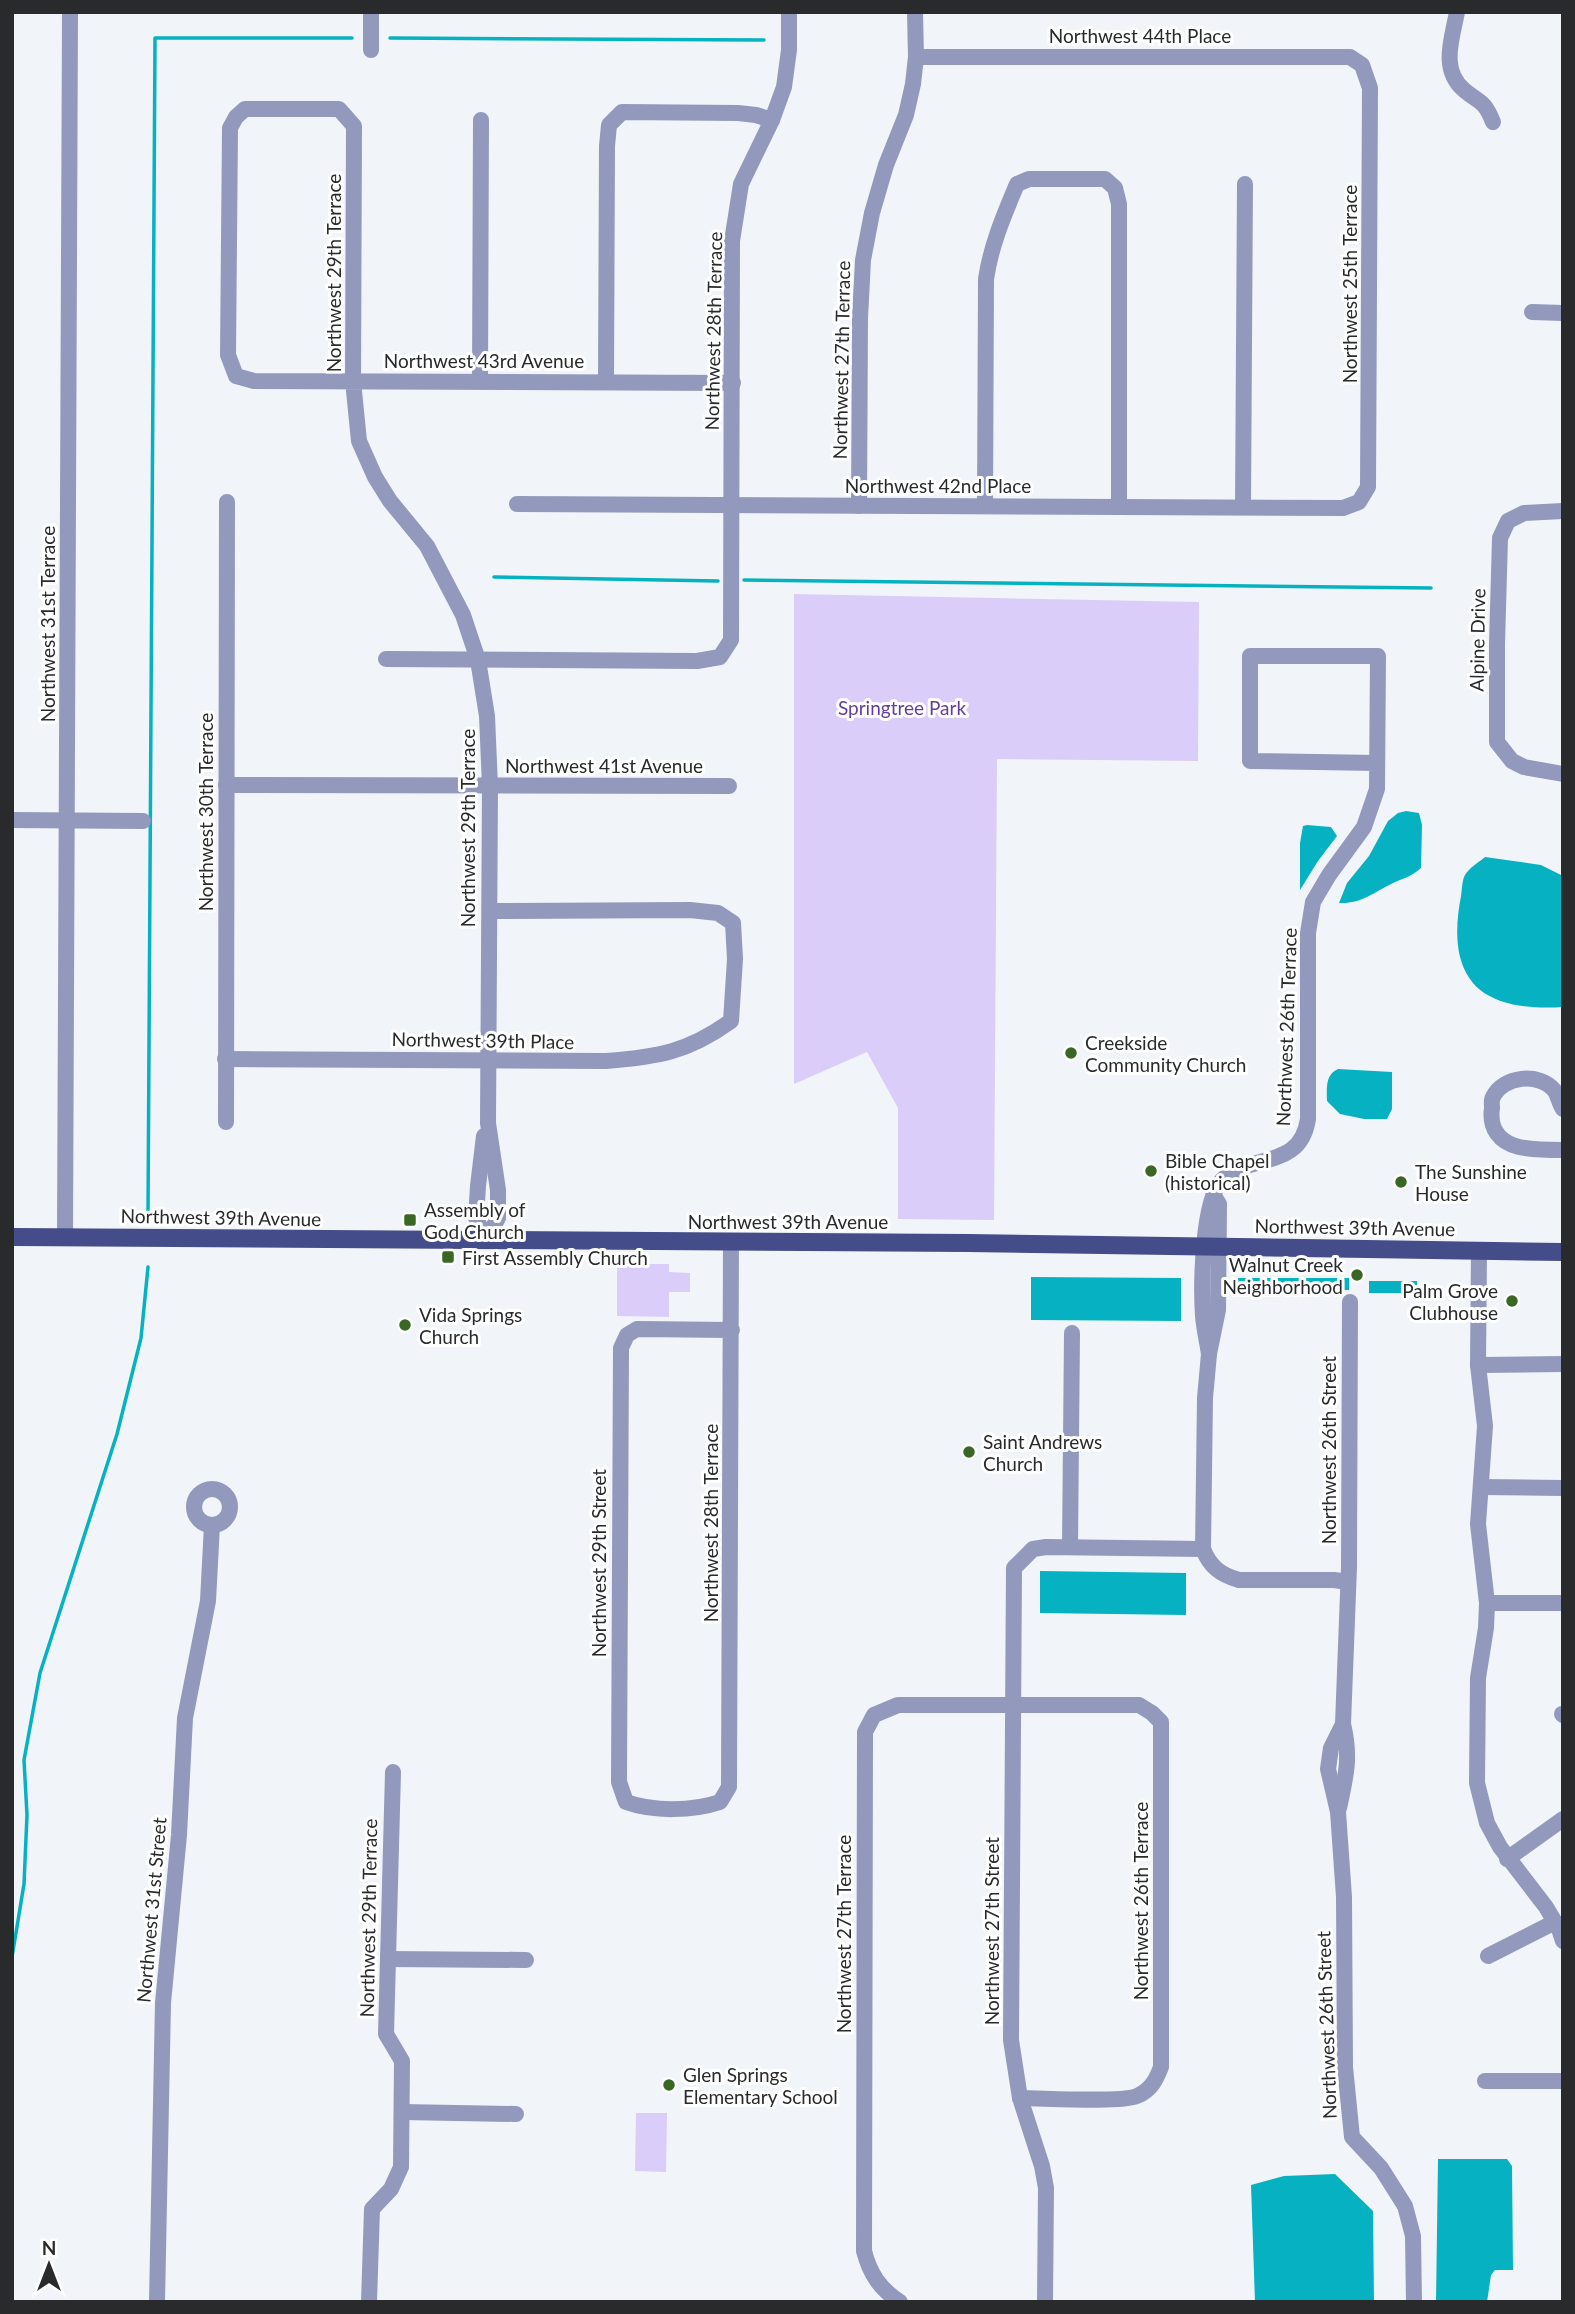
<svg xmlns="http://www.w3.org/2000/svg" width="1575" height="2314" viewBox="0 0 1575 2314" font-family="Lato,sans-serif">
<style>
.green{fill:#dbcdfa}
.water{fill:#06b2c2}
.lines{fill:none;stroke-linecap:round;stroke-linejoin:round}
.stream{stroke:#06b2c2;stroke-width:3.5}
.minor{stroke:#9299bd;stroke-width:16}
.major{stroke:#454c8a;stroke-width:18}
.poi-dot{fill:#3b6725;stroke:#fff;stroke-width:2.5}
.labels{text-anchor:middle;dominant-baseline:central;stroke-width:6;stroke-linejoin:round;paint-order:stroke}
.street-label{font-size:19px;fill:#282a2b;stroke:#fff}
.park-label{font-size:19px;fill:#653d9c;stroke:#fff}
.poi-label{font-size:19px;fill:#282a2b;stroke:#fff;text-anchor:start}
</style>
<rect width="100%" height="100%" fill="#f1f5f9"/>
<!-- green -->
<g class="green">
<polygon points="794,594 1199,602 1198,761 997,759 994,1220 898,1219 898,1108 867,1052 794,1084"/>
<polygon points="617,1264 669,1264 669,1272 690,1273 690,1292 669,1292 669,1317 617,1316"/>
<polygon points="636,2113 667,2113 666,2172 635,2171"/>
</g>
<!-- water -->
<g class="water">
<path d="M1406,811L1419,813L1422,825L1421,868C1411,877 1403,878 1391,884C1373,893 1361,904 1339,903L1347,883L1369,856L1388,821L1398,813Z"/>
<polygon points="1307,825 1331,827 1337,836 1318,861 1300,890 1300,843 1303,826"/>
<path d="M1485,857L1541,865L1563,876V1007C1536,1009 1500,1007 1479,989C1453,966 1455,927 1461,896C1462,890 1462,880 1465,875C1469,868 1479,862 1485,857Z"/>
<path d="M1338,1069L1392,1072V1109L1387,1119H1364L1340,1114L1327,1101C1327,1088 1325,1075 1338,1069Z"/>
<polygon points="1031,1277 1181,1278 1181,1321 1031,1320"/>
<polygon points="1349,1278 1349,1290 1237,1291 1237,1278"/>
<rect x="1369" y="1281" width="48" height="12"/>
<polygon points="1040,1571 1186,1573 1186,1615 1040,1613"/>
<polygon points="1438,2159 1507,2159 1512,2166 1513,2270 1495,2270 1491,2275 1487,2302 1436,2302"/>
<polygon points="1335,2174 1373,2211 1374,2302 1255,2302 1251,2185 1284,2176"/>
</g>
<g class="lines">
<!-- stream -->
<g class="stream">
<polyline points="390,38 764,40"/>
<polyline points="494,577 718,581"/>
<polyline points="744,580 1431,588"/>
<polyline points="148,1213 155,38 352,38"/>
<polyline points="12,1957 24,1884 27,1815 24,1760 40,1673 117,1434 141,1338 148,1267"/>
</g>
<!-- minor -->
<g class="minor">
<path d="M1457,12C1452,39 1440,69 1464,90C1481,104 1484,100 1493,122"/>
<polyline points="371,50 371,12"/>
<polyline points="1532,312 1563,313"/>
<polyline points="480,381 481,120"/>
<polyline points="606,382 607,146 609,125 622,112 738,113 756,115 772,120"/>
<polyline points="517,504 1343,508 1359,502 1368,487 1370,88 1362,65 1350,57 916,57"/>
<polyline points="859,506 860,318 863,260 872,213 886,165 906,115 913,84 916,57 915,12"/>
<path d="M985,506L986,279C991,245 1004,215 1017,184L1029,179H1105L1115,188L1119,204V506"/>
<polyline points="1243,506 1245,184"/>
<polyline points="1563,511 1524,513 1508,521 1500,538 1497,644 1497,742 1512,761 1524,767 1563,774"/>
<polyline points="386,659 697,661 720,657 731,640 732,241 741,184 772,120 784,87 789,50 789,12"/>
<polyline points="226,785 729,786"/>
<polyline points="12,820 143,821"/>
<path d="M225,1059L606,1061C658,1057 688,1052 731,1021L735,959L733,923L718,913L690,910L490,911"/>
<path d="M1563,1109C1559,1104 1558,1094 1554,1090C1539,1072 1503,1076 1493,1097C1491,1100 1492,1104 1492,1108C1489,1128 1499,1142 1519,1147C1534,1150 1548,1150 1563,1150"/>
<polyline points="226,1122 227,502"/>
<polyline points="484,1136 478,1186 476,1218 486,1240"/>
<path d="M1214,1196L1219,1204L1218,1310L1209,1354L1205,1398L1203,1549C1210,1567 1221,1575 1239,1580H1334L1348,1582"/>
<polyline points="65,1237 70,12"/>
<polyline points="486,1240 498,1218 498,1190 488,1123 490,786 487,716 478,660 463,615 427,546 390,501 375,477 359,441 353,381 354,126 339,109 245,109 236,117 230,128 228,355 236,376 254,381 733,383"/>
<path d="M731,1241L729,1787L720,1802C693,1811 654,1812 626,1802L619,1782L621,1348L627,1335L637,1329L732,1330"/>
<polyline points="1479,1250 1478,1365 1485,1426 1478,1524 1487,1603 1486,1628 1478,1678 1477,1783 1487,1823 1500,1847 1546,1907 1559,1929 1563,1941"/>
<path d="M1209,1354C1207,1341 1204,1329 1203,1316C1201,1287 1202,1199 1222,1180C1251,1152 1300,1171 1308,1119V933L1313,902L1329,875L1364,827L1377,789L1378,656H1250V761L1377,763"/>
<polyline points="1478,1365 1563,1364"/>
<polyline points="1481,1487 1563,1488"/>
<circle cx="212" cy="1507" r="18"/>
<polyline points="1070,1547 1072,1333"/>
<polyline points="1487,1603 1563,1603"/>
<polyline points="1562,1714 1563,1715"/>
<polyline points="1343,1724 1331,1748 1328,1769 1338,1812 1344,1897 1345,2067 1352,2137 1381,2168 1405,2206 1413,2236 1414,2302"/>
<path d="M1339,1808C1346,1776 1351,1757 1343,1724L1349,1567L1350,1302"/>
<polyline points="1507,1859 1563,1819"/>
<polyline points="1488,1956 1555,1922"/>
<polyline points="388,1959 526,1960"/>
<polyline points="1485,2081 1563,2081"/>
<polyline points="402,2112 516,2114"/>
<polyline points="157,2302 163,2003 179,1835 185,1718 208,1601 212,1525"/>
<polyline points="369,2302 372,2209 391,2189 401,2167 402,2061 386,2034 393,1772"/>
<path d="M900,2302C880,2289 870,2274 864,2251L865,1732L874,1715L898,1705H1139L1152,1713L1161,1722V2067C1156,2080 1151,2090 1137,2096C1120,2103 1043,2098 1020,2098"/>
<polyline points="1045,2302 1046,2188 1042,2166 1020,2098 1011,2040 1014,1568 1033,1549 1046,1547 1203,1549"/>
</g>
<!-- major -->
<polyline class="major" points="12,1237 968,1243 1563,1252"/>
</g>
<!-- markers -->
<g class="poi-dot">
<circle cx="1071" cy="1053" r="7"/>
<circle cx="1151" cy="1171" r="7"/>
<circle cx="1401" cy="1182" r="7"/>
<rect x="403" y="1213" width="14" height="14" rx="3.5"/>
<rect x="441" y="1250" width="14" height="14" rx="3.5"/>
<circle cx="1357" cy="1275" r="7"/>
<circle cx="1512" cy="1301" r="7"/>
<circle cx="405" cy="1325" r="7"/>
<circle cx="969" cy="1452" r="7"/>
<circle cx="669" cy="2085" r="7"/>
</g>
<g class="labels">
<!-- street labels -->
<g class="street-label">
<text x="1140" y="35">Northwest 44th Place</text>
<text transform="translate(333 273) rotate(-90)">Northwest 29th Terrace</text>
<text transform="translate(1349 284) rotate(-90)">Northwest 25th Terrace</text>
<text transform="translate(713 331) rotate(-89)">Northwest 28th Terrace</text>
<text x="484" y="360">Northwest 43rd Avenue</text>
<text transform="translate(841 360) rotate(-89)">Northwest 27th Terrace</text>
<text x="938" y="485">Northwest 42nd Place</text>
<text transform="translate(47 624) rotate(-90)">Northwest 31st Terrace</text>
<text transform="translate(1477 640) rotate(-89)">Alpine Drive</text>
<text x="604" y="765">Northwest 41st Avenue</text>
<text transform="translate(205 812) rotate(-90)">Northwest 30th Terrace</text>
<text transform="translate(467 828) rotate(-90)">Northwest 29th Terrace</text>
<text transform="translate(1286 1027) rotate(-88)">Northwest 26th Terrace</text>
<text transform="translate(483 1040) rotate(1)">Northwest 39th Place</text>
<text transform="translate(221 1217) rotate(1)">Northwest 39th Avenue</text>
<text x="788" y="1221">Northwest 39th Avenue</text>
<text transform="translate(1355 1227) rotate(1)">Northwest 39th Avenue</text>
<text transform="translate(1328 1450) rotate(-90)">Northwest 26th Street</text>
<text transform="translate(710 1523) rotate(-90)">Northwest 28th Terrace</text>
<text transform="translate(598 1563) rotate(-90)">Northwest 29th Street</text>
<text transform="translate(1140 1901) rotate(-90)">Northwest 26th Terrace</text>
<text transform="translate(151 1910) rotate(-85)">Northwest 31st Street</text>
<text transform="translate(368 1918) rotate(-89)">Northwest 29th Terrace</text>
<text transform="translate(991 1931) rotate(-90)">Northwest 27th Street</text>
<text transform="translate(843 1934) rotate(-90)">Northwest 27th Terrace</text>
<text transform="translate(1326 2025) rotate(-92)">Northwest 26th Street</text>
</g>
<!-- park labels -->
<g class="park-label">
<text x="902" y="707">Springtree Park</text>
</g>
<!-- poi labels -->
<g class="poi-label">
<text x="1085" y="1042">Creekside<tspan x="1085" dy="22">Community Church</tspan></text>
<text x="1165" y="1160">Bible Chapel<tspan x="1165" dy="22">(historical)</tspan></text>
<text x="1415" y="1171">The Sunshine<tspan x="1415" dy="22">House</tspan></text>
<text x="424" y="1209">Assembly of<tspan x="424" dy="22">God Church</tspan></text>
<text x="462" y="1257">First Assembly Church</text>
<text x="1343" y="1264" text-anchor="end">Walnut Creek<tspan x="1343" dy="22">Neighborhood</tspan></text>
<text x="1498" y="1290" text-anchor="end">Palm Grove<tspan x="1498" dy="22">Clubhouse</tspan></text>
<text x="419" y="1314">Vida Springs<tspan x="419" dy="22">Church</tspan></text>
<text x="983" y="1441">Saint Andrews<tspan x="983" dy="22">Church</tspan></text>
<text x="683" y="2074">Glen Springs<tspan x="683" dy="22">Elementary School</tspan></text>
</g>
</g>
<!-- border -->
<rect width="1575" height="2314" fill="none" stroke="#282a2b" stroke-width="28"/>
<!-- north arrow -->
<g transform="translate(49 2265)" stroke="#ffffff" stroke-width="5" paint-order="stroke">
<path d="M0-5L12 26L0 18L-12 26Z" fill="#282a2b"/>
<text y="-10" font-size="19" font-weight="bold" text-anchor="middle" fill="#282a2b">N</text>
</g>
</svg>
